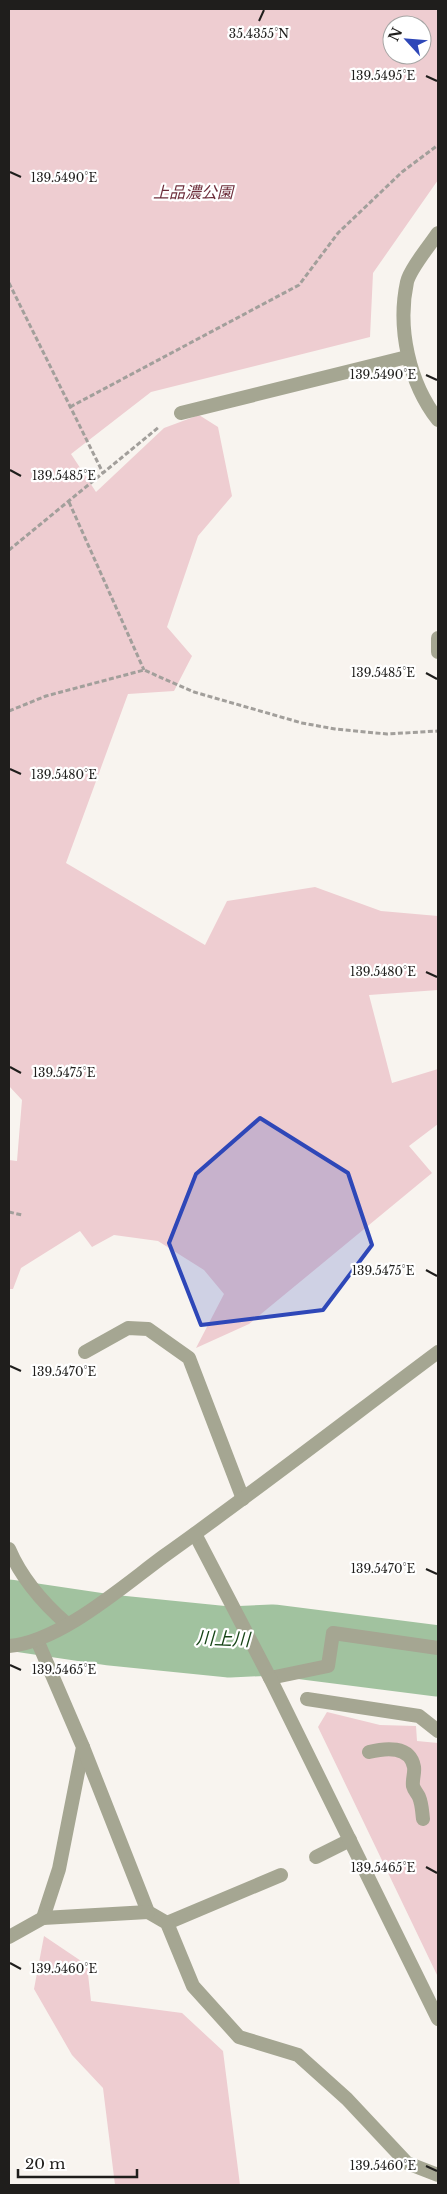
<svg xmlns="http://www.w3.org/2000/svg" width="447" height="2194" viewBox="0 0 447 2194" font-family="'Libre Baskerville','Noto Sans JP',serif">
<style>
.green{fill:#eecdd1;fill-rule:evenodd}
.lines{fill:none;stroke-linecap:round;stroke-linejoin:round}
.river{stroke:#a1c29f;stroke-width:71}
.path{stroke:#a29f9b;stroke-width:3;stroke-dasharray:5 2.5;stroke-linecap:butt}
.service{stroke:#a5a692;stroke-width:14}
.pedestrian{stroke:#a5a692;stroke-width:14}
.minor{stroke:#a5a692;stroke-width:14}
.tertiary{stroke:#a5a692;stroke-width:14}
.marked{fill:#2e47b8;fill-opacity:0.2;stroke:#2e47b8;stroke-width:4;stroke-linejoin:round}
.ticks{fill:none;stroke:#1f1e1c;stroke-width:2}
.labels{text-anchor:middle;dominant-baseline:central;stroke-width:4.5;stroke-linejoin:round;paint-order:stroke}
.park-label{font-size:16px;font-style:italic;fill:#6d2e3b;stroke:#fff}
.water-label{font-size:18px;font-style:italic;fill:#174517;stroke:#fff}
.ticks-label{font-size:12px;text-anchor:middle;fill:#1f1e1c;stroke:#fff;stroke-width:4.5;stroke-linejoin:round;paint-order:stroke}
</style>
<rect width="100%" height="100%" fill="#f8f4ef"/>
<!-- green -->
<g class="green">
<path d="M9,9H438V180L373,273L370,337L151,392L71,454L96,492L164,428L199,415L218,427L232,496L198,536L167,627L192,656L174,691L128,694L66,863L205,945L227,901L315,887L381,911L438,916V990L369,995L392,1083L438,1069V1124L409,1146L432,1173L249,1324L196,1348L224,1294L204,1270L158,1241L114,1235L92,1247L80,1231L21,1268L13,1289H9V1160L17,1161L22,1100L9,1086ZM392,25H422V55H392Z"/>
<polygon points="327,1712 380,1725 416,1726 417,1741 438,1743 438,1977 318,1727"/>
<polygon points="44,1936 87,1965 91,2001 182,2013 223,2051 240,2185 115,2185 103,2088 72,2055 34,1989"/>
</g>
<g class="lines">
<!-- river -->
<polyline class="river" points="9,1615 110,1630 229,1642 273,1640 438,1661"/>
<!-- path -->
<g class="path">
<polyline points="9,283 103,473"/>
<polyline points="70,407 299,285 338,233 402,172 438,145"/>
<polyline points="69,502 144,670"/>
<polyline points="9,550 159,427"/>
<polyline points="9,711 46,696 144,670 194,692 302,723 335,729 387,734 438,731"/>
<polyline points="9,1212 22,1215"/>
</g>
<!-- service -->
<g class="service">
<path d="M9,1549C21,1577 44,1604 67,1624"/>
<polyline points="270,1678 328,1666 333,1633 438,1648"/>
<polyline points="316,1857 350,1840"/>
<polyline points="167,1923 281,1875"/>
</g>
<!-- pedestrian -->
<g class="pedestrian">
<polyline points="307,1699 419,1716 438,1731"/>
<path d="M369,1752C385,1748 410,1745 414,1767C415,1773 412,1780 413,1786C414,1790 417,1793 419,1797C422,1804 422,1811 423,1819"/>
</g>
<!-- minor -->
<g class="minor">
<path d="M438,233C430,245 410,269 407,282C397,328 409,383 438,420"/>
<polyline points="181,413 407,357"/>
<polyline points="438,638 438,652"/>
<polyline points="85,1352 128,1328 148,1329 189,1358 243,1499"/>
<polyline points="37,1640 83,1747 59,1869 43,1918"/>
<polyline points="83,1747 148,1912 167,1923 193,1986 239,2037 298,2055 347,2099 407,2163 438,2175"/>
<polyline points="9,1937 43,1918 148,1912"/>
</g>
<!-- tertiary -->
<g class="tertiary">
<polyline points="195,1534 270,1678 438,2019"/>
<path d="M9,1646C60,1642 123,1586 164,1556C257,1490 347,1420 438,1352"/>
</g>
</g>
<!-- marked area -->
<path class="marked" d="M260,1118L348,1173L372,1245L323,1310L201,1325L169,1243L196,1174Z"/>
<!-- ticks -->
<path class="ticks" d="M259,21L264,10M426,76L437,81M10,172L21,177M426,375L437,380M10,470L21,476M426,673L437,679M10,769L21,774M426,972L437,977M10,1067L21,1073M426,1270L437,1276M10,1366L21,1371M426,1569L437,1574M10,1665L21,1670M426,1867L437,1873M10,1963L21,1969M426,2166L437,2171"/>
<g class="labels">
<!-- park labels -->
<g class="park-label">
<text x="193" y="192">上品濃公園</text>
</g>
<!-- water labels -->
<g class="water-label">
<text transform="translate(223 1639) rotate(2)">川上川</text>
</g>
</g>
<g class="ticks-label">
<text x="259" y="38">35.4355°N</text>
<text x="383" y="80">139.5495°E</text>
<text x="64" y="182">139.5490°E</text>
<text x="383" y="379">139.5490°E</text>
<text x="64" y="480">139.5485°E</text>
<text x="383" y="677">139.5485°E</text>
<text x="64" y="779">139.5480°E</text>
<text x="383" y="976">139.5480°E</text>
<text x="64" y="1077">139.5475°E</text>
<text x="383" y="1275">139.5475°E</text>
<text x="64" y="1376">139.5470°E</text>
<text x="383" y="1573">139.5470°E</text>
<text x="64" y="1674">139.5465°E</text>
<text x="383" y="1872">139.5465°E</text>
<text x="64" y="1973">139.5460°E</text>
<text x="383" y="2170">139.5460°E</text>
</g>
<!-- border -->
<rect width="447" height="2194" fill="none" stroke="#1f1e1c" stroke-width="20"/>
<!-- north arrow -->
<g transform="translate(407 40) rotate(296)"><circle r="24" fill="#ffffff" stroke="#a5a5a4"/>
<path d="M0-4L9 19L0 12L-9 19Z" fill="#2e47b8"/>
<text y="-8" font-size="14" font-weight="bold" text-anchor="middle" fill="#1f1e1c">N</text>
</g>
<!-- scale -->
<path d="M18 2169v8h119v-8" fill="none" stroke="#1f1e1c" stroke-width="2.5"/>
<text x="25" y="2169" font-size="15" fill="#1f1e1c" stroke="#ffffff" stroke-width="4" paint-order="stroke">20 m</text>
</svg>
